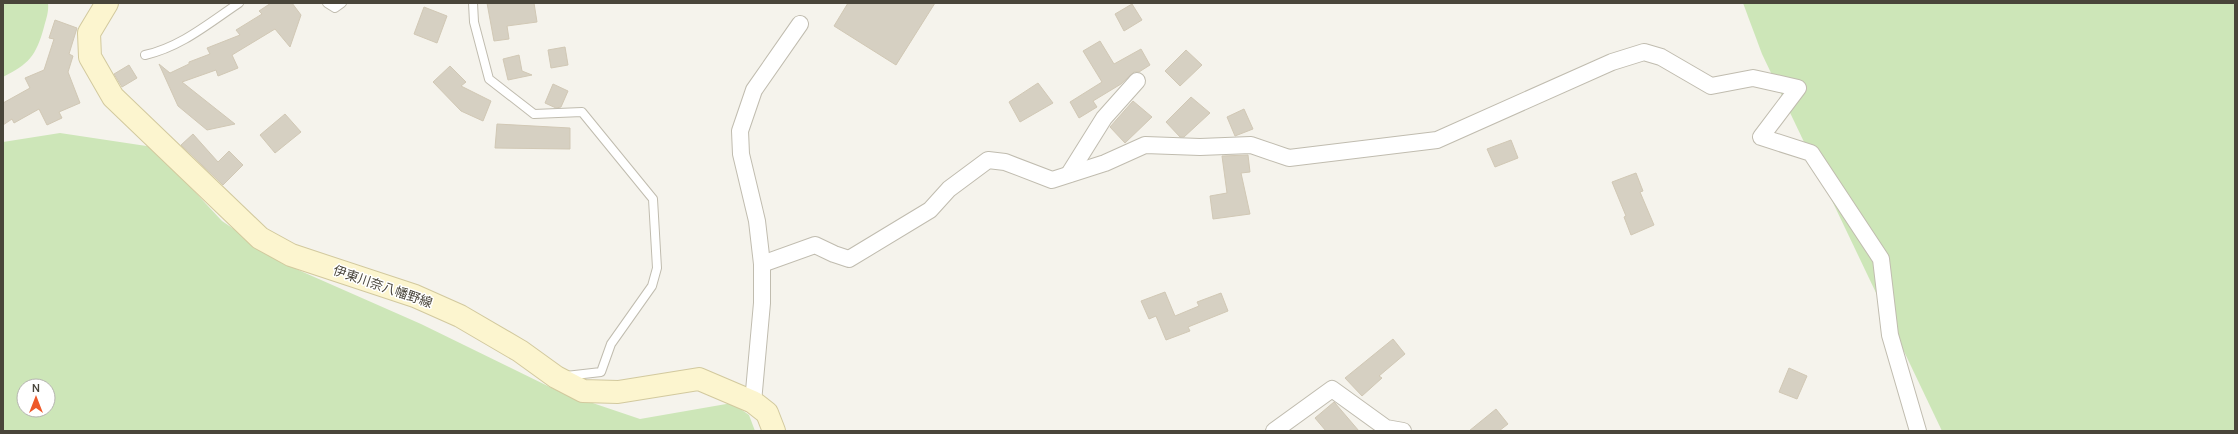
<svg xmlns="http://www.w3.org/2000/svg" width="2238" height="434" viewBox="0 0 2238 434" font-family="Manrope,'Noto Sans JP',sans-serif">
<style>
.green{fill:#cde6b8;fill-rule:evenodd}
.building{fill:#d6d0c2;stroke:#d1c8b5}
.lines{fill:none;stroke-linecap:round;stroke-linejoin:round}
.service-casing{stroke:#c0bcaf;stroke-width:10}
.minor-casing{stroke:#c0bcaf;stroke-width:18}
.secondary-casing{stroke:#d2c99e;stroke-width:24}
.service{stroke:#fff;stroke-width:8}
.minor{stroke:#fff;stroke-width:16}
.secondary{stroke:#fcf5cf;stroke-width:22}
.labels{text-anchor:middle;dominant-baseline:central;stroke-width:3;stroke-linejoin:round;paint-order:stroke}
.street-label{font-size:13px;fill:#49453a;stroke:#fff}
</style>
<rect width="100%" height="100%" fill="#f5f3ec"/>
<!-- green -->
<g class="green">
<path d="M3,3H48C49,12 46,19 44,27C36,56 29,64 3,77Z"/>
<polygon points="1743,3 2235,3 2235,431 1942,431 1762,54"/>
<path d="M60,133L153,147L222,221L287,265L421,324L560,392L640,419L732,403L749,415L755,431H3V142ZM24,386H48V410H24Z"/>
</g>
<!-- building -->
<g class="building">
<polygon points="271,3 292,3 301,15 290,47 275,29 232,55 238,68 218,76 216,70 182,82 235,124 207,130 178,106 159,64 170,73 189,64 189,62 210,54 207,48 240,35 236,30 262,14 259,11"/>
<polygon points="487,3 534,3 537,22 507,26 509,39 494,41"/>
<polygon points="848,3 935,3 896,65 834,26"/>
<polygon points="1132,4 1142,20 1124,31 1115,14"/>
<polygon points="424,7 447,16 437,43 414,34"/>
<polygon points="55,20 77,28 69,54 73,56 68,72 80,103 59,112 62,118 47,125 39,109 14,123 12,119 3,125 3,103 30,88 25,78 44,70 54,39 49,38"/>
<polygon points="1100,41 1114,64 1141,49 1150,65 1139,72 1134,72 1121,84 1093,101 1097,107 1079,118 1070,102 1102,82 1083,51"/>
<polygon points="565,47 568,65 551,68 548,50"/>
<polygon points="1186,50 1202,65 1180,86 1165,71"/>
<polygon points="519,55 522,71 532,75 508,80 503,59"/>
<polygon points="129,65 137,78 122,87 114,74"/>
<polygon points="450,66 466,82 461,86 491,101 483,121 461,111 433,82"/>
<polygon points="1038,83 1053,103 1020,122 1009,102"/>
<polygon points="553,84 568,91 561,107 556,108 545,103"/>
<polygon points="1191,97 1210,113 1184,137 1180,137 1166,122"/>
<polygon points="1133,101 1152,117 1125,143 1110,127"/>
<polygon points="1244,109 1253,129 1235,136 1227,117"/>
<polygon points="285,114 301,132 275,153 260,135"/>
<polygon points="497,124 570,128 570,149 495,148"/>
<polygon points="193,134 218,162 229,151 243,165 223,185 181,145"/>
<polygon points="1511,140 1518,158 1495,167 1487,149"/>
<polygon points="1248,155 1250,172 1241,173 1250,214 1213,219 1210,196 1227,193 1222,156"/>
<polygon points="1636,173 1643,191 1640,192 1654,225 1631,235 1624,217 1626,216 1612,182"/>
<polygon points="1165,292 1175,316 1199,306 1197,302 1221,293 1228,311 1188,327 1190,331 1166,340 1156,316 1149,319 1141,301"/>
<polygon points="1393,339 1405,354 1379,376 1382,378 1362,396 1345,378"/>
<polygon points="1789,368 1807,376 1797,399 1779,392"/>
<polygon points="1334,402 1335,403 1359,431 1326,431 1315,418"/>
<polygon points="1496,409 1508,424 1499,431 1469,431"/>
</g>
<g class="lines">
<defs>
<g id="service">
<polyline points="327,3 335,8 342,3"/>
<polyline points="473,3 474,22 489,79 534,114 582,112 653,199 657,268 652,286 611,344 601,372 566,376"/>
<path d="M145,55C181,47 209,23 239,3"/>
</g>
<g id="minor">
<polyline points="1069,174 1104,118 1137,81"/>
<polyline points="762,264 815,245 834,254 849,259 930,210 949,189 988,160 1005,162 1052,180 1105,163 1145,145 1200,147 1251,145 1289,158 1437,140 1612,62 1644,52 1661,57 1711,86 1753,78 1798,88 1761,137 1811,153 1881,259 1890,335 1918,431"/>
<polyline points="753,402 762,303 762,264 757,221 741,154 740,131 754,90 800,24"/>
<polyline points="1274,431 1332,389 1386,428 1403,431"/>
</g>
<polyline id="secondary" points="107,3 89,33 90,57 113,97 260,238 291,255 415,296 460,316 520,351 556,377 583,391 618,392 699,379 753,402 767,413 774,431"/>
</defs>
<!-- service casing -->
<use href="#service" class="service-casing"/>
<!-- minor casing -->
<use href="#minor" class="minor-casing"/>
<!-- secondary casing -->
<use href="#secondary" class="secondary-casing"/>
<!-- service -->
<use href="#service" class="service"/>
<!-- minor -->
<use href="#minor" class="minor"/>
<!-- secondary -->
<use href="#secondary" class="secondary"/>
</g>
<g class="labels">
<!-- street labels -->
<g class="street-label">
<text transform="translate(383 286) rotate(19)">伊東川奈八幡野線</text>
</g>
</g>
<!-- border -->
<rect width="2238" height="434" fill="none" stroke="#49453a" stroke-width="8"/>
<!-- north arrow -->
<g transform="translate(36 398)"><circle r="19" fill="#ffffff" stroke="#b6b5b0"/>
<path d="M0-3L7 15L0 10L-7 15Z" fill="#ee592a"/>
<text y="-6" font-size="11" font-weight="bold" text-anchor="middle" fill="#49453a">N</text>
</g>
</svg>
